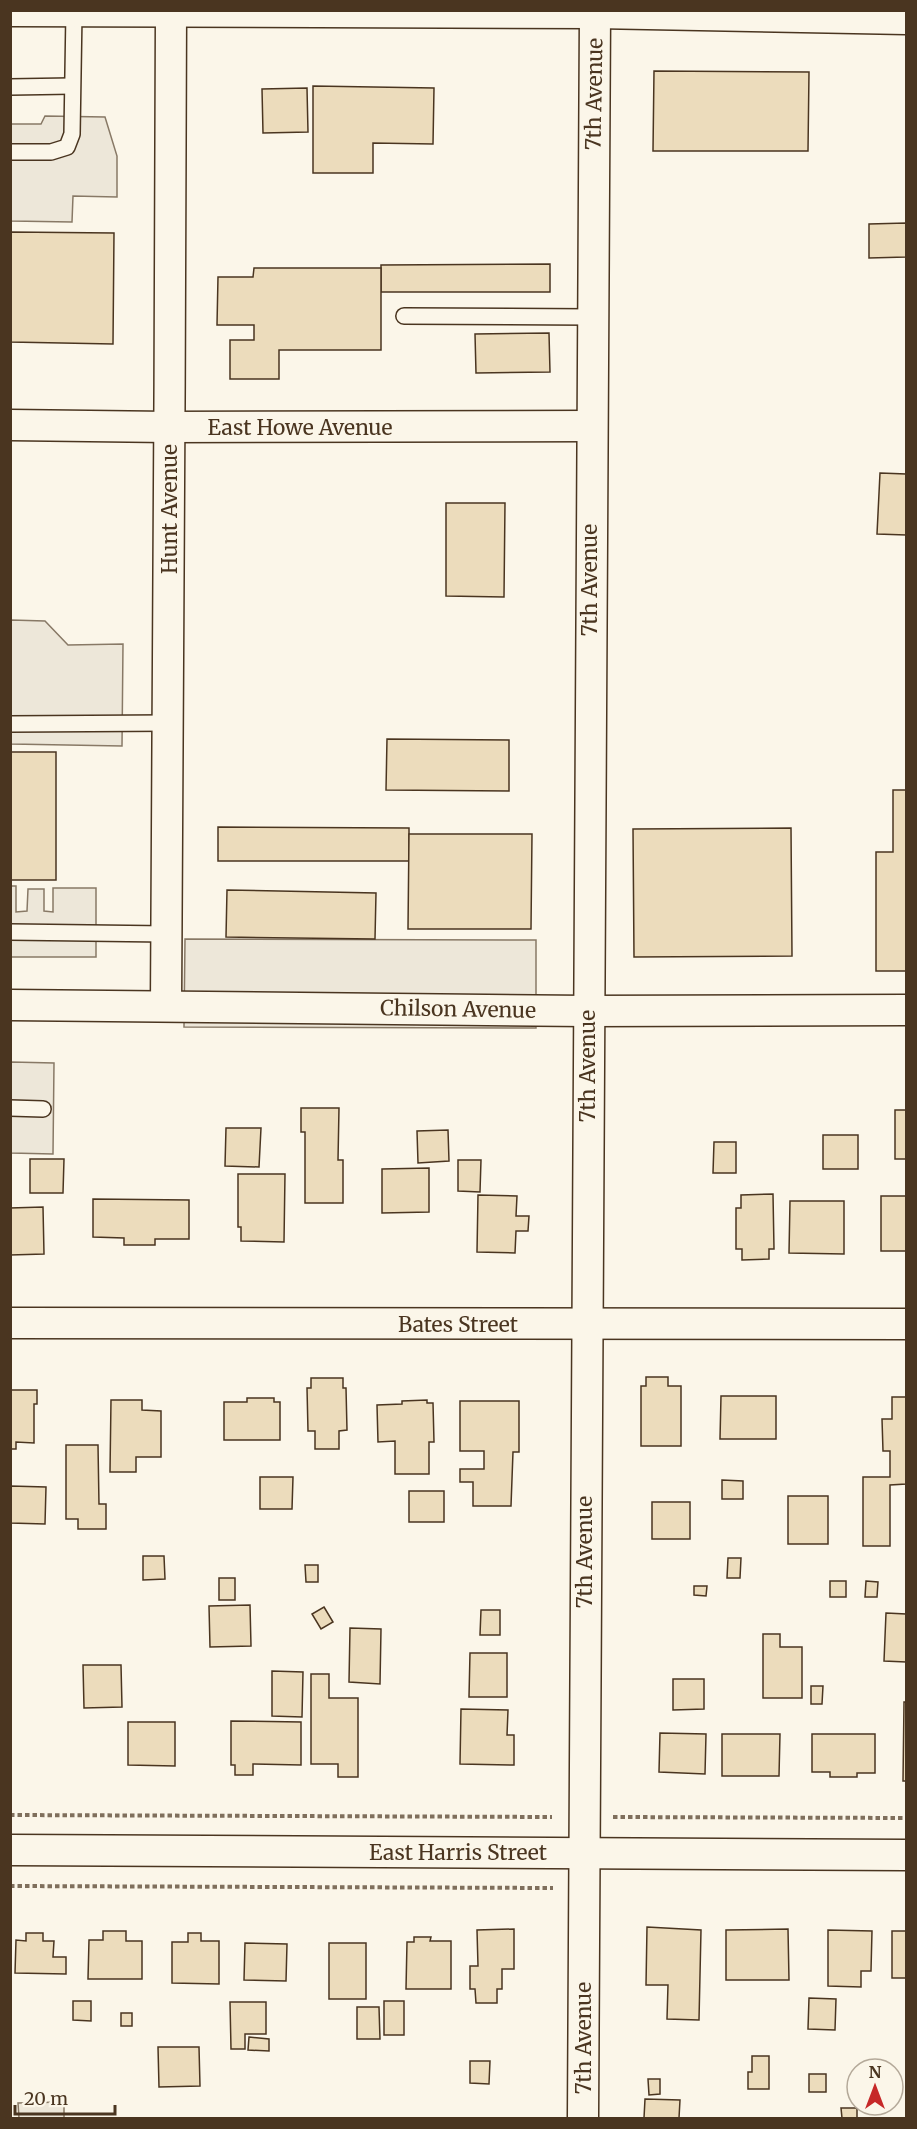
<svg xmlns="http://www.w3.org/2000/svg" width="917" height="2129" viewBox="0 0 917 2129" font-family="Merriweather,serif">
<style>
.parking{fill:#ede7d9;stroke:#887966;stroke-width:1.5}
.building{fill:#ecdcbc;stroke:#4a3520;stroke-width:1.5}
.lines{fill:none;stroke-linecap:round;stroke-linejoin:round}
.service-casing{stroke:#4a3520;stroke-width:18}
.minor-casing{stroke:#4a3520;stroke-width:33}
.path{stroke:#7f6f5c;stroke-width:4;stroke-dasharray:4.5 3;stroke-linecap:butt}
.service{stroke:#fbf6e9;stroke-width:15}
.minor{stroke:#fbf6e9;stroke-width:30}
.labels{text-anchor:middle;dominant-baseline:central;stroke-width:4.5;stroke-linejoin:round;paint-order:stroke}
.street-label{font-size:21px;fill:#4a3520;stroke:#fbf6e9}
</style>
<rect width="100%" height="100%" fill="#fbf6e9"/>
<!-- parking -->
<g class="parking">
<polygon points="45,116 105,117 117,156 117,197 73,196 72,222 11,221 11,124 41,124"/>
<polygon points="11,620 45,621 68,645 123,644 122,746 11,744"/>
<polygon points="11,886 16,886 16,912 27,911 28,889 44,889 44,911 53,912 53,888 96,888 96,957 11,957"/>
<polygon points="185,939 536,940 536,1028 184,1027"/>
<polygon points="11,1062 54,1063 53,1154 11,1153"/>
<polygon points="64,2102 64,2118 19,2118 18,2103"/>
</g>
<!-- building -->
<g class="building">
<polygon points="654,71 809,72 808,151 653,151"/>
<polygon points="313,86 434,88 433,144 373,143 373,173 313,173"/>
<polygon points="307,88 308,132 263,133 262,89"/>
<polygon points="906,223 906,257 869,258 869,224"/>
<polygon points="10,232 114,233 113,344 10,342"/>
<polygon points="550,264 550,292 381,292 381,265"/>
<polygon points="254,268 381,268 381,350 279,350 279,379 230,379 230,340 254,340 254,325 217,325 218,277 253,277"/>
<polygon points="549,333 550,372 476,373 475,334"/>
<polygon points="880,473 906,474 906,535 877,534"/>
<polygon points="446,503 505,503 504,597 446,596"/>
<polygon points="387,739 509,740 509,791 386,790"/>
<rect x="10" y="752" width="46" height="128"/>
<polygon points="893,790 906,790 906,971 876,971 876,852 893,852"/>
<polygon points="218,827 409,828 409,861 218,861"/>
<polygon points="791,828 792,956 634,957 633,829"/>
<polygon points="409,834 532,834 531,929 408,929"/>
<polygon points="227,890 376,893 375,939 226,937"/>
<polygon points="301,1108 339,1108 338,1160 343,1160 343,1203 305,1203 305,1132 301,1132"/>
<rect x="895" y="1110" width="11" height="49"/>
<polygon points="226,1128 261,1128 259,1167 225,1166"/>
<polygon points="448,1130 449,1161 418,1163 417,1131"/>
<rect x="823" y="1135" width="35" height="34"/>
<polygon points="714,1142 736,1142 736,1173 713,1173"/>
<polygon points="30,1159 64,1159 63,1193 30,1193"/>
<polygon points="458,1160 481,1160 480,1192 458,1191"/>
<polygon points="429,1168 429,1212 382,1213 382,1169"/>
<polygon points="238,1174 285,1174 284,1242 241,1241 241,1227 238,1227"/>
<polygon points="773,1194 774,1249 769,1249 769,1259 742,1260 742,1249 736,1249 736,1208 741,1208 741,1195"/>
<polygon points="478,1195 517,1196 516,1216 529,1216 528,1231 516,1231 515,1253 477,1252"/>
<rect x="881" y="1196" width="25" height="55"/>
<polygon points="93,1199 189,1200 189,1239 155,1239 155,1245 124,1245 124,1238 93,1237"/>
<polygon points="790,1201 844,1201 844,1254 789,1253"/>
<polygon points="43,1207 44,1254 10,1255 10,1208"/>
<polygon points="646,1377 668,1377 668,1386 681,1386 681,1446 641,1446 641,1386 646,1386"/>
<polygon points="311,1378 343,1378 343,1388 346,1388 347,1430 339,1431 339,1449 315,1449 315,1431 308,1431 307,1388 311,1388"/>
<polygon points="10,1390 37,1390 37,1404 34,1404 34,1443 16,1442 16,1449 10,1449"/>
<polygon points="721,1396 776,1396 776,1439 720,1439"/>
<polygon points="892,1397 906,1397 906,1484 890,1485 890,1546 863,1546 863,1477 890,1477 890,1451 883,1451 882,1419 892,1419"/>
<polygon points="247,1398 274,1398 274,1402 280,1402 280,1440 224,1440 224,1402 247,1402"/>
<polygon points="111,1400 142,1400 142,1410 161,1411 161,1457 136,1457 136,1472 110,1472"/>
<polygon points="427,1400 427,1403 433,1403 434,1442 429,1442 429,1474 395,1474 395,1441 378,1442 377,1405 402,1404 402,1401"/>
<polygon points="460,1401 519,1401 519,1452 513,1452 511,1506 473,1506 473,1482 460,1482 460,1469 484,1469 484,1451 460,1451"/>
<polygon points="66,1445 98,1445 99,1504 106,1504 106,1529 78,1529 78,1519 66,1519"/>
<polygon points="260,1477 293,1477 292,1509 260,1509"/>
<polygon points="722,1480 743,1481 743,1499 722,1499"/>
<polygon points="10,1486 46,1487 45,1524 10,1523"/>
<rect x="409" y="1491" width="35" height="31"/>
<rect x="788" y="1496" width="40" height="48"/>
<rect x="652" y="1502" width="38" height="37"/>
<polygon points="143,1556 164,1556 165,1579 143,1580"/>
<polygon points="728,1558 741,1558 740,1578 727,1578"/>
<polygon points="305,1565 318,1565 318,1582 306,1582"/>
<rect x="219" y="1578" width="16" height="22"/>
<rect x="830" y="1581" width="16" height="16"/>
<polygon points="866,1581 878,1582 877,1597 865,1597"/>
<polygon points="694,1586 707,1586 706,1596 694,1595"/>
<polygon points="250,1605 251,1646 210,1647 209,1606"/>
<polygon points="324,1607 333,1622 321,1629 312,1614"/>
<polygon points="481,1610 500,1610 500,1635 480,1635"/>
<polygon points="886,1613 906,1614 906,1662 884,1661"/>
<polygon points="350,1628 381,1629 380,1684 349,1682"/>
<polygon points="763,1634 780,1634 780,1647 802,1647 802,1698 763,1698"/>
<polygon points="470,1653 507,1653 507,1697 469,1697"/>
<polygon points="83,1665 121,1665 122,1707 84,1708"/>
<polygon points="272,1671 303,1672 302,1717 272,1716"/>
<polygon points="311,1674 329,1674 329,1698 358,1698 358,1777 338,1777 338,1764 311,1764"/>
<polygon points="673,1679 704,1679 704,1709 673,1710"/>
<polygon points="811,1686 823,1686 822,1704 811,1704"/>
<polygon points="904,1702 906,1702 906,1781 903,1781"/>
<polygon points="461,1709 508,1710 507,1735 514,1735 514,1765 460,1764"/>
<polygon points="231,1721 301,1722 301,1765 253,1764 253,1775 235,1775 235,1765 231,1765"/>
<polygon points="128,1722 175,1722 175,1766 128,1765"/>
<polygon points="660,1733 706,1734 705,1774 659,1772"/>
<polygon points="722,1734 780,1734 779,1776 722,1776"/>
<polygon points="812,1734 875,1734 875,1773 857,1773 857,1777 830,1777 830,1772 812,1772"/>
<polygon points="647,1927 701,1930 699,2020 667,2019 668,1985 646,1985"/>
<polygon points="514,1929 514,1969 502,1969 502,1989 497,1989 497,2003 476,2003 475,1989 470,1989 470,1966 478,1966 477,1930"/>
<polygon points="788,1929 789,1980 726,1980 726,1930"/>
<polygon points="828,1930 872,1931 871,1971 861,1971 861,1987 828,1986"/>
<polygon points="103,1931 126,1931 126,1941 142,1941 142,1979 88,1979 89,1940 103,1940"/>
<rect x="892" y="1931" width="14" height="47"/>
<polygon points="26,1933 43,1933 43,1941 54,1941 53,1957 66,1957 66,1974 15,1973 16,1940 26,1941"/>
<polygon points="188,1933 201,1933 201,1941 219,1941 219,1984 172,1983 172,1942 188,1942"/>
<polygon points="414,1937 431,1937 430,1941 451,1941 451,1989 406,1989 407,1942 414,1942"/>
<polygon points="245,1943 287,1944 286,1981 244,1980"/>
<rect x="329" y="1943" width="37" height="56"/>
<polygon points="809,1998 836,1999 835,2030 808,2029"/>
<polygon points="73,2001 91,2001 91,2021 73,2020"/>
<rect x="384" y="2001" width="20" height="34"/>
<polygon points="230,2002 266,2002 266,2034 245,2034 245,2049 231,2049"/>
<polygon points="357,2007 379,2007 380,2039 357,2039"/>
<rect x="121" y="2013" width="11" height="13"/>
<polygon points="249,2037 269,2039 269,2051 248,2050"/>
<polygon points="158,2047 199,2047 200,2086 159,2087"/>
<polygon points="752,2056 769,2056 769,2089 748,2089 748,2072 752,2072"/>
<polygon points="470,2061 490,2061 489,2084 470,2083"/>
<rect x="809" y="2074" width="17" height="18"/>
<polygon points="648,2079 660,2079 660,2094 649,2095"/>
<polygon points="645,2099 680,2100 679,2118 644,2118"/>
<polygon points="841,2108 857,2108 857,2118 842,2118"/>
</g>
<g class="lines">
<defs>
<g id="service">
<polyline points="10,87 72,86"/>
<polyline points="10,152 51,152 67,147 72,134 74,12"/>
<polyline points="404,316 591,317"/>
<polyline points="10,724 169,723"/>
<polyline points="10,932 167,934"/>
<polyline points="10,1108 43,1109"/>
</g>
<g id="minor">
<polyline points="10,11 595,13 906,19"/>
<polyline points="10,425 168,427 590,426"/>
<polyline points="10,1005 587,1011 906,1010"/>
<path d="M166,1005C170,674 169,343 171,12"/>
<polyline points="10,1323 906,1324"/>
<polyline points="10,1850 906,1855"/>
<path d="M583,2118C582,1417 587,715 595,13"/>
</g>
</defs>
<!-- service casing -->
<use href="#service" class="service-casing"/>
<!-- minor casing -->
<use href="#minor" class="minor-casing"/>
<!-- path -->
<g class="path">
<polyline points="10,1815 552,1817"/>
<polyline points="613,1817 906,1818"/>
<polyline points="10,1886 553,1888"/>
</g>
<!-- service -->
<use href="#service" class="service"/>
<!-- minor -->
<use href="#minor" class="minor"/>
</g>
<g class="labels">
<!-- street labels -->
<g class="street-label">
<text transform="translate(594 94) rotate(-89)">7th Avenue</text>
<text x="300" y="427">East Howe Avenue</text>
<text transform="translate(169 509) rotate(-90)">Hunt Avenue</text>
<text transform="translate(589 580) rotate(-90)">7th Avenue</text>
<text transform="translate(458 1009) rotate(1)">Chilson Avenue</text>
<text transform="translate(587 1066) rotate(-90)">7th Avenue</text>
<text x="458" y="1324">Bates Street</text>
<text transform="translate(584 1552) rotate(-90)">7th Avenue</text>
<text x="458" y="1852">East Harris Street</text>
<text transform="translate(583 2038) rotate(-90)">7th Avenue</text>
</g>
</g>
<!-- border -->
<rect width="917" height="2129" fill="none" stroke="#4a3520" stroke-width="24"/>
<!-- north arrow -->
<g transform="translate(875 2087)"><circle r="28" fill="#fbf6e9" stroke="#b4a999" stroke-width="1.5"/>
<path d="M0-4.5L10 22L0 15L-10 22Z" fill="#c62828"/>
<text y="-9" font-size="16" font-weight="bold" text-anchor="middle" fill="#4a3520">N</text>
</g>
<!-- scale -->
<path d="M15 2105v9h100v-9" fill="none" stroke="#4a3520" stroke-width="3"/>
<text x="24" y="2105" font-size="18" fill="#4a3520" stroke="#fbf6e9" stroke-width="4.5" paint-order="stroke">20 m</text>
</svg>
